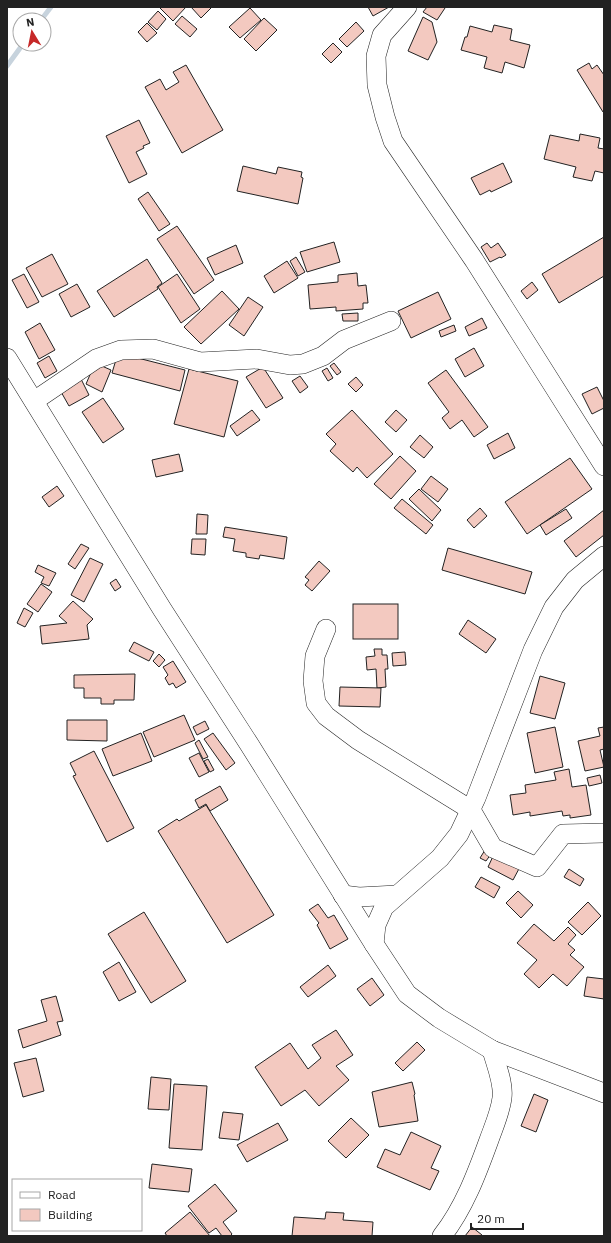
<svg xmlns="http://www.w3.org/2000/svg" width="611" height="1243" viewBox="0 0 611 1243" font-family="'IBM Plex Sans',sans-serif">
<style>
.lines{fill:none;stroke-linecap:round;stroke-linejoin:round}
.stream{stroke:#c7d3dd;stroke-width:5}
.building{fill:#f3c9c0;stroke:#222}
.minor-casing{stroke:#222;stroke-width:20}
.minor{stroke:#fff;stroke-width:19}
</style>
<rect width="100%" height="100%" fill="#fff"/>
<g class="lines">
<!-- stream -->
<g class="stream">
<polyline points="41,20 51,7"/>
<polyline points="7,66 23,44"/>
</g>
</g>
<!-- building -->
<g class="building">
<polygon points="159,7 186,7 173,21"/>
<polygon points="191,7 212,7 201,18"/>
<polygon points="368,7 389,7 373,16"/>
<polygon points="427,7 444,7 445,8 437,20 423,12"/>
<polygon points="250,8 261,20 240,38 229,27"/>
<polygon points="158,11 166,19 157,30 148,22"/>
<polygon points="182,16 197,29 190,37 175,24"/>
<polygon points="423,17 432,22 437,42 428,60 408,51"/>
<polygon points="264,18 277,30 256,51 244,39"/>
<polygon points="356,22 364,31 347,47 339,39"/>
<polygon points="147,23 157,33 147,42 138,32"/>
<polygon points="494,25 512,29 510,40 530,45 524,68 505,62 502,73 484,68 487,57 461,50 465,37 467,37 470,26 492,32"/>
<polygon points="333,43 342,52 331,63 322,54"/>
<polygon points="589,63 592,69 597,65 604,75 604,111 603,112 577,70"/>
<polygon points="186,65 223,130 182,153 145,87 160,79 166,90 179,82 173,72"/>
<polygon points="139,120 150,143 143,146 144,148 136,152 147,174 129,183 106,136"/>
<polygon points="580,134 600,138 598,148 604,149 604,173 595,171 592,181 573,177 576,167 544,159 550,135 579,141"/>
<polygon points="503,163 512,182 491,192 490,190 480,195 471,178"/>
<polygon points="243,166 276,174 278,167 302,172 301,177 303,178 298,204 237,191"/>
<polygon points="148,192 170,224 159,231 138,199"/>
<polygon points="177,226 214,280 194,294 157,239"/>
<polygon points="604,237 604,276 559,303 542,274"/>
<polygon points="334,242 340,262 307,272 300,252"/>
<polygon points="487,243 491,248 498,243 506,255 501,258 500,257 490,262 481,247"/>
<polygon points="236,245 243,263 215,275 207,258"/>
<polygon points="52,254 68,284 42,297 26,268"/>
<polygon points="296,257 305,272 298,276 290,261"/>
<polygon points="147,259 162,283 157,287 158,289 114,317 97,291"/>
<polygon points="287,261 298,278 274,293 264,276"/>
<polygon points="357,273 358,286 366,285 368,303 363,303 363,309 336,311 336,307 310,309 308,285 338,282 338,275"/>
<polygon points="24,274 39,302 27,308 12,280"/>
<polygon points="177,274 200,309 181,323 158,287"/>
<polygon points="532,282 538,290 527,299 521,291"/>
<polygon points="77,284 90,307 71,317 59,294"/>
<polygon points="222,291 239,309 201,344 184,327"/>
<polygon points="438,292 451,319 411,338 398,311"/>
<polygon points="248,297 263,307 244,336 229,325"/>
<polygon points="358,313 358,321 343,321 342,314"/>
<polygon points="482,318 487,328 469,336 465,327"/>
<polygon points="40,323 55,350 39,359 25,332"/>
<polygon points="454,325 456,331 441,337 439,331"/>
<polygon points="474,348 484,366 465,377 455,359"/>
<polygon points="118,353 185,370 180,391 112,373"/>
<polygon points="49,356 57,371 45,378 37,363"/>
<polygon points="95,363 111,370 102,392 86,384"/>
<polygon points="334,363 341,372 337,375 330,366"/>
<polygon points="263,367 283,398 266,408 246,377"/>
<polygon points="327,368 333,378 328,381 322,371"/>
<polygon points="189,369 238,381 224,437 174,424"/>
<polygon points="446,370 488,427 474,437 462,420 450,429 442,418 449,412 428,383"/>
<polygon points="300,376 308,387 300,393 292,381"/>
<polygon points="356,377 363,385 356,392 348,384"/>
<polygon points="81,379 89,395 69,406 60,390"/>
<polygon points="597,387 604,401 604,408 592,414 582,394"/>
<polygon points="103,398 124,429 103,443 82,412"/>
<polygon points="252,410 260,420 237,436 230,426"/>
<polygon points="352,410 393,454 367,478 357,467 353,472 330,451 336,444 326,434"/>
<polygon points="396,410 407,420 396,432 385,422"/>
<polygon points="508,433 515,448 494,459 487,445"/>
<polygon points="420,435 433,447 424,458 410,447"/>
<polygon points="179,454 183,471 156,477 152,460"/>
<polygon points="400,456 416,471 391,499 374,484"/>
<polygon points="570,458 592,489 527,534 505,502"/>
<polygon points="431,476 448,489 438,502 421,489"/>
<polygon points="57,486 64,496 49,507 42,497"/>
<polygon points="419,489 441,510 432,521 409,499"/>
<polygon points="402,499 433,525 426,534 394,508"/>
<polygon points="480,508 487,516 474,528 467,520"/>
<polygon points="566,509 572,518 546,535 540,525"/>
<polygon points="604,510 604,535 576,557 564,541"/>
<polygon points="197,514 208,515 207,534 196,534"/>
<polygon points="225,527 287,537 284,559 260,555 259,559 246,557 246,553 233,551 235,539 223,537"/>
<polygon points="192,539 206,539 205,555 191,554"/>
<polygon points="81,544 89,548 75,569 68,564"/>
<polygon points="448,548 532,572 525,594 442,570"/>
<polygon points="90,558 103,564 84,602 71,595"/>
<polygon points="319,561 330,571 312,591 305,585 309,580 305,577"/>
<polygon points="38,565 56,573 49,586 41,583 44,577 35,572"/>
<polygon points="116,579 121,587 115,591 110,583"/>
<polygon points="41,584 52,592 38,612 27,604"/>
<polygon points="73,601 93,619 87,625 89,639 42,644 40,626 67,623 59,616"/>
<rect x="353" y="604" width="45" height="35"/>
<polygon points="24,608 33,613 25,627 17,623"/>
<polygon points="468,620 496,639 486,653 459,634"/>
<polygon points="134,642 154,652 149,661 129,651"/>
<polygon points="374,649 382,649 382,655 387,655 388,669 385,669 386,687 377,688 376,669 367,670 366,657 375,656"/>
<polygon points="405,652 406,665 393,666 392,653"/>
<polygon points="159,654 165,660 159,667 153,661"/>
<polygon points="173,661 186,682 176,688 173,683 169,685 165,678 168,675 163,667"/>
<polygon points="135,674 134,700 114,700 114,704 101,704 101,698 84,698 84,688 74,688 74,675"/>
<polygon points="540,676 565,683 555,719 530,713"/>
<polygon points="340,687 381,688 380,707 339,706"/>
<polygon points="184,715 195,740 154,757 143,732"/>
<polygon points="67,720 107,720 107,741 67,740"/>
<polygon points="205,721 209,729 197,735 193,727"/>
<polygon points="555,727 563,767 535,773 527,733"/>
<polygon points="604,727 604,749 600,750 604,767 585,771 578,741 600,736 598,728"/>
<polygon points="141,733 152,761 113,776 102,749"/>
<polygon points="213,733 235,763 226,770 204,739"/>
<polygon points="199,740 208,757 203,759 195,743"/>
<polygon points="94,751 134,828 107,842 73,776 76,775 70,763"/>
<polygon points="199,753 209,772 199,777 189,758"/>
<polygon points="208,759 214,770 210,772 204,761"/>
<polygon points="569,769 572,787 586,785 591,815 570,818 570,815 563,816 562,811 530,816 530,812 513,815 510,795 526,793 525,785 556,780 554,772"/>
<polygon points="600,775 602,783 589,786 587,778"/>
<polygon points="220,786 228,800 210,811 206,804 199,808 195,800"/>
<polygon points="206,805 274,915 227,943 158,831 177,819 179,821"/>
<polygon points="485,850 491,854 486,861 480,858"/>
<polygon points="495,852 521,865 513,880 488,867"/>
<polygon points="569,869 584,879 580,886 564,877"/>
<polygon points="481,877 500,887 494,898 475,887"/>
<polygon points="518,891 533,905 521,918 506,903"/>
<polygon points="588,902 601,916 582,935 568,922"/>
<polygon points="318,904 328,918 334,915 348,939 330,949 317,925 319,923 309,910"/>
<polygon points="144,912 186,981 151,1003 108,934"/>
<polygon points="534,924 554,941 568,927 576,935 568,944 575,950 570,955 584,967 567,986 553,974 539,988 524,974 537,960 517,943"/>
<polygon points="119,962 136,992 119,1001 103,972"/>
<polygon points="328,965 336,976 308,997 300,987"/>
<polygon points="587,977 604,979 604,999 584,996"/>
<polygon points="372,978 384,995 370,1006 357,989"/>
<polygon points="56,996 63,1021 57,1022 61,1035 23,1048 18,1030 47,1021 41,1000"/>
<polygon points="336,1030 353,1055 336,1066 349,1080 319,1106 305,1090 281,1106 255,1067 290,1043 308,1069 321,1058 312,1045"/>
<polygon points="417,1042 425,1050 403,1071 395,1063"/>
<polygon points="36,1058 44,1091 23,1097 14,1063"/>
<polygon points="151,1077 171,1079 169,1110 148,1109"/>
<polygon points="412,1082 415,1094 414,1095 418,1121 379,1127 372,1092"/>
<polygon points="174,1084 207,1086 202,1150 169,1148"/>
<polygon points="534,1094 548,1100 536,1132 521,1126"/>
<polygon points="223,1112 243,1114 239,1140 219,1138"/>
<polygon points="351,1118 369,1135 346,1158 328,1141"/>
<polygon points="278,1123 288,1140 247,1162 237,1145"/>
<polygon points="411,1132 441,1146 431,1168 439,1171 430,1190 377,1167 385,1149 400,1155"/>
<polygon points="152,1164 192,1169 189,1192 149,1188"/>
<polygon points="215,1184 237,1211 223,1222 232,1234 230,1236 222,1236 216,1228 209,1233 188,1206"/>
<polygon points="190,1212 210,1236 167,1236 165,1233"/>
<polygon points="326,1212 344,1213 343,1220 373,1222 372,1236 292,1236 294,1217 325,1219"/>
<polygon points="472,1227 482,1235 481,1236 465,1236"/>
</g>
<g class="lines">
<defs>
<g id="minor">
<polyline points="407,7 382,35 376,56 377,85 385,117 393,141 474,260 604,466"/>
<polyline points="7,358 162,609 249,744 374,944 407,994 439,1018 492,1050 604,1093"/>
<polyline points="34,401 96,359 121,350 153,349 200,362 257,359 290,365 303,364 323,356 344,340 391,321"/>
<polyline points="326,629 315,656 313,681 316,703 326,716 358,740 471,810 493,848 537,867 563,834 604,833"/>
<polyline points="343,895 359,897 397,895"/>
<polyline points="374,944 376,925 384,907 440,858 459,834 476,798 533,650 554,607 575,580 604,556"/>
<path d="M442,1236C464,1208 477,1173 489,1140C494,1126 500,1113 502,1098C504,1083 496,1065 492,1050"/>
</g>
</defs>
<!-- minor casing -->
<use href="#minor" class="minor-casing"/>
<!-- minor -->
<use href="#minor" class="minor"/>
</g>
<!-- border -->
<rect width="611" height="1243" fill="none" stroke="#222222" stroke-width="16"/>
<!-- legend -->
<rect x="12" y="1179" width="130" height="52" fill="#ffffff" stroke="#a7a7a7"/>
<rect x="20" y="1192" width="20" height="6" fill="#ffffff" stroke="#a7a7a7"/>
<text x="48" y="1199" font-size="12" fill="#222222">Road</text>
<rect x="20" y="1209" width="20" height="12" fill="#f3c9c0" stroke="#a7a7a7"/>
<text x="48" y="1219" font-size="12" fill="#222222">Building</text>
<!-- north arrow -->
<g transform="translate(32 32) rotate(350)"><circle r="19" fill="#ffffff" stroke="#a7a7a7"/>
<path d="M0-3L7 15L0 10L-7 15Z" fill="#c62828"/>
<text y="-6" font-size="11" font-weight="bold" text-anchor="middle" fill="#222222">N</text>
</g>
<!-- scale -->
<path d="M471 1223v6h52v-6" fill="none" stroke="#222222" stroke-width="2"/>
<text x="477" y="1223" font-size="12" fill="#222222" stroke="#ffffff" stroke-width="3" paint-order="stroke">20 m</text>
</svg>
